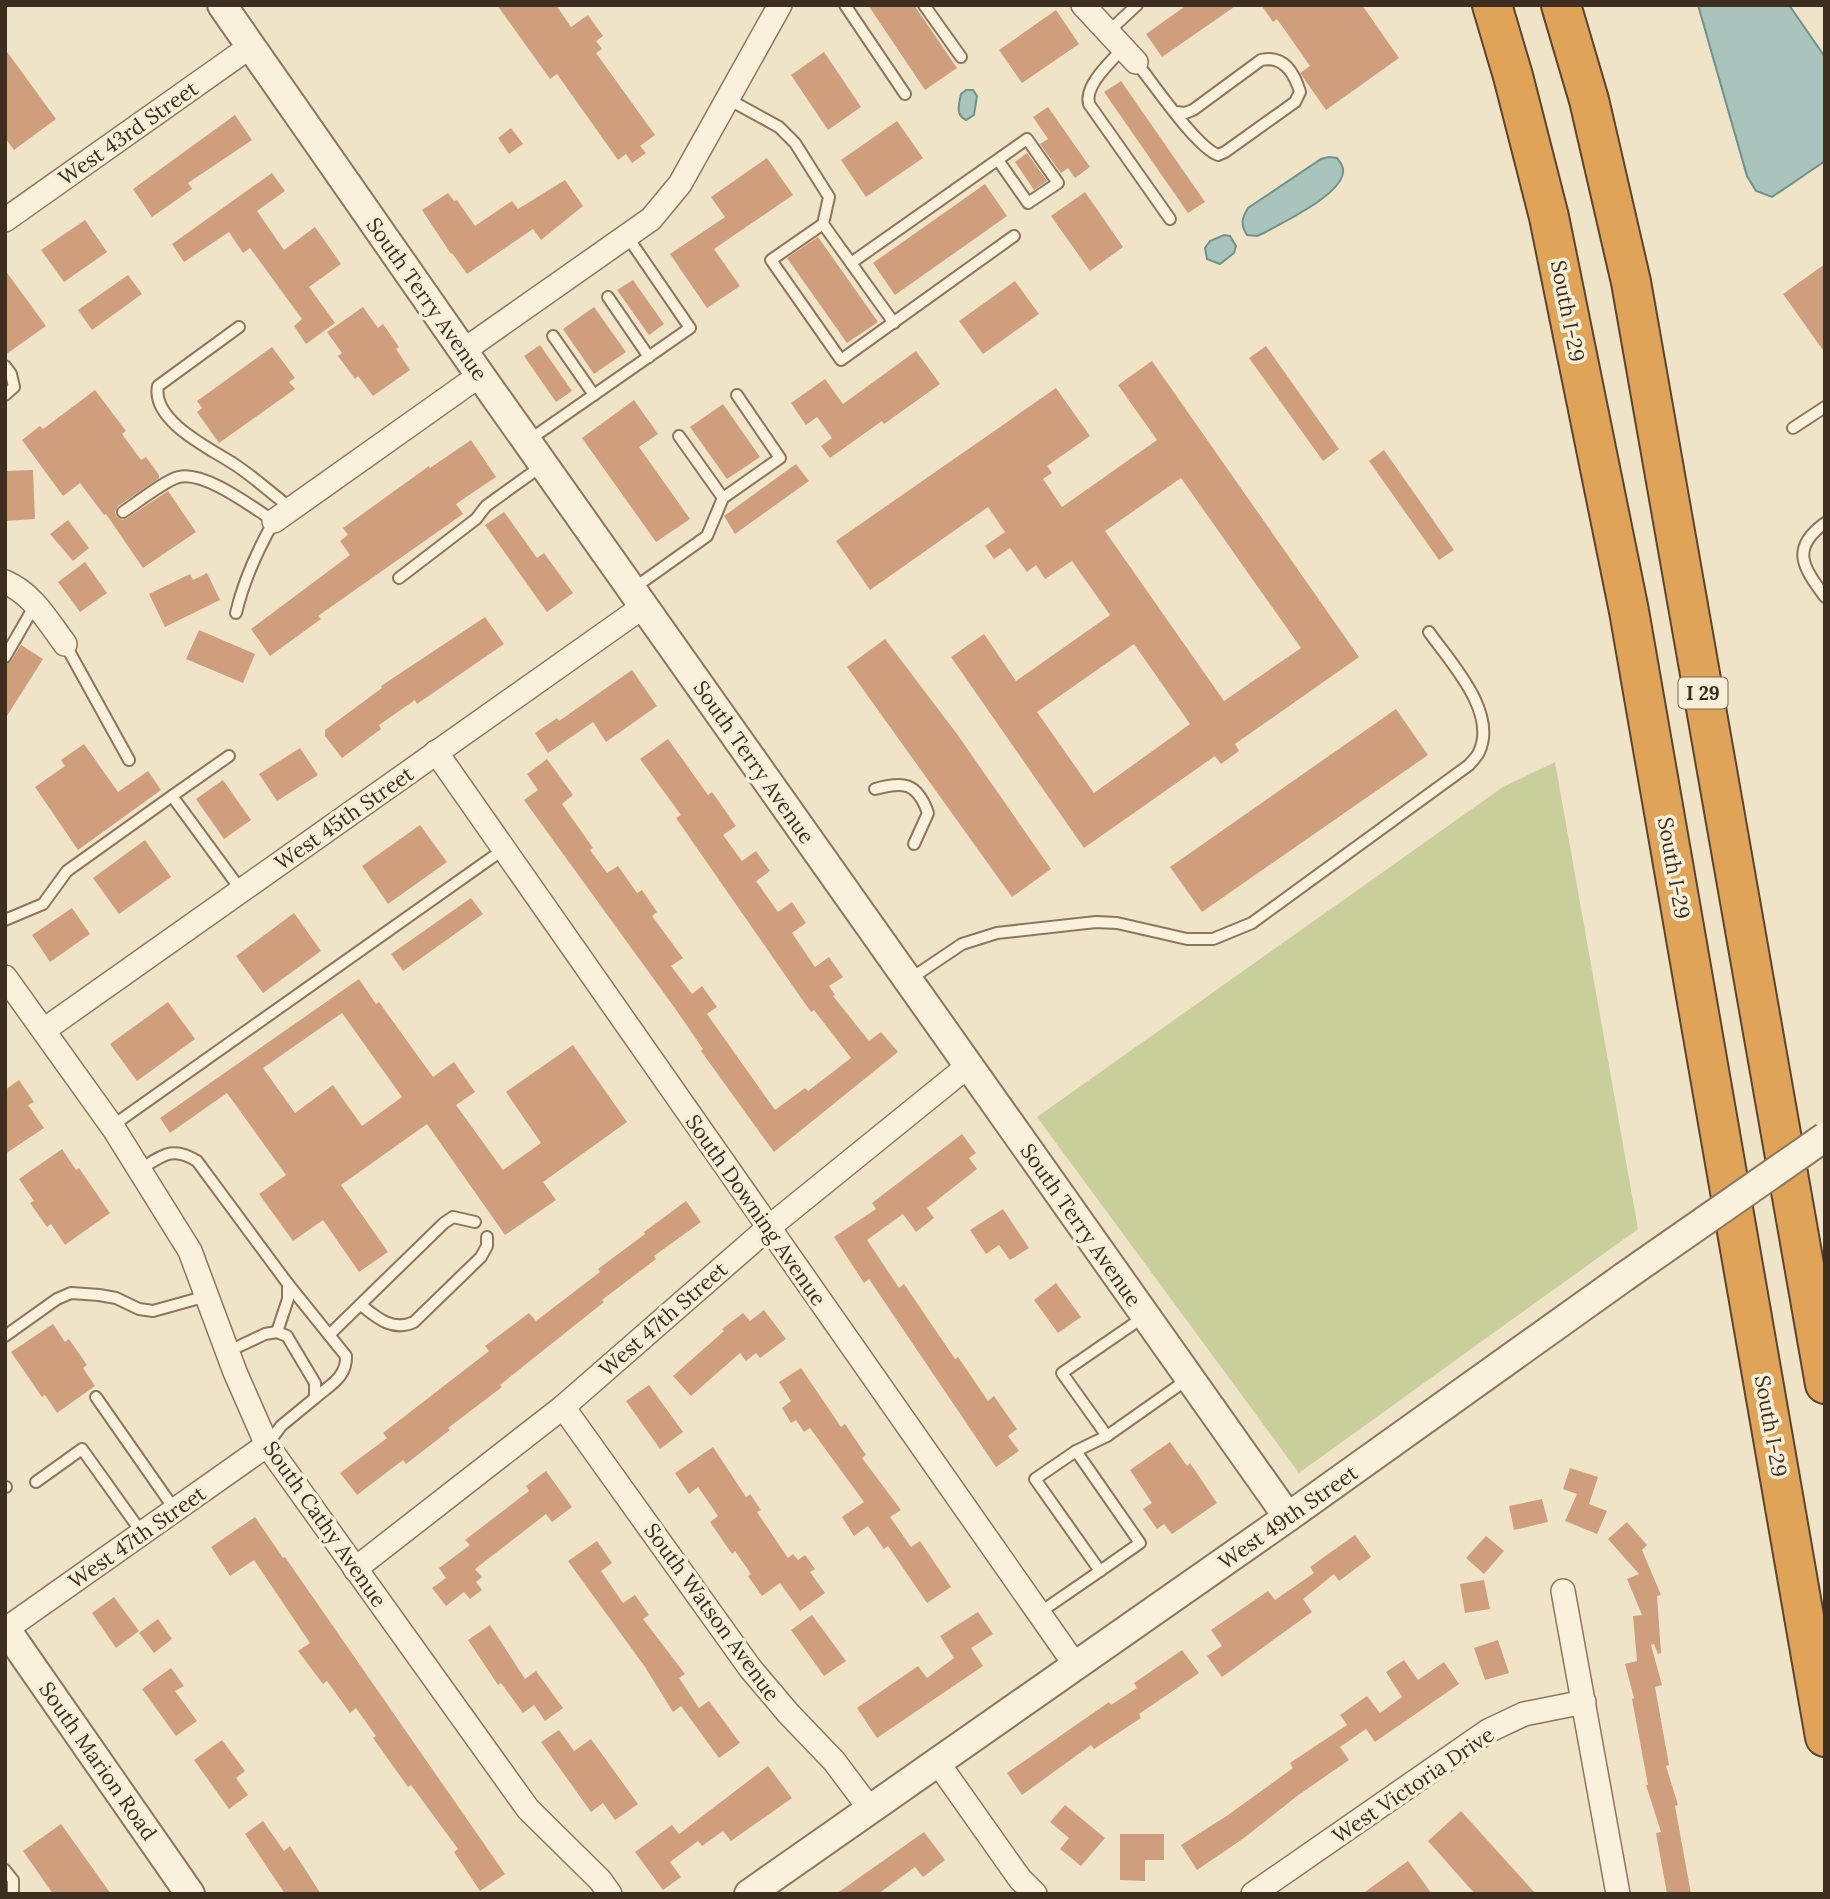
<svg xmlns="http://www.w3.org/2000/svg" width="1830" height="1899" viewBox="0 0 1830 1899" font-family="Lora,serif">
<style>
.green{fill:#c9cf9b}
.water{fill:#a9c4bc;stroke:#6f938a;stroke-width:2}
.building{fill:#cf9f7d;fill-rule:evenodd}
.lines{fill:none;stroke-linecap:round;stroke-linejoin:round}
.service-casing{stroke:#8d765c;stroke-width:14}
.minor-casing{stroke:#8d765c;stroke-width:26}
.tertiary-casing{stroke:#8d765c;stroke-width:32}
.motorway-casing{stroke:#5b4430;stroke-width:42}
.service{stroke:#faf1dc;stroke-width:10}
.minor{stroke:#faf1dc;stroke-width:23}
.tertiary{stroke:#faf1dc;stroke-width:28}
.motorway{stroke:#e0a458;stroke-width:38}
.tertiary-bridge-casing{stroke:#8d765c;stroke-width:32;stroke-linecap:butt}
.tertiary-bridge{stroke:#faf1dc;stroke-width:28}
.labels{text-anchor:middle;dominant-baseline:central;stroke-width:7;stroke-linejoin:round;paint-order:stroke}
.shield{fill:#f7eed8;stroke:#756857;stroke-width:2}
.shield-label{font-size:19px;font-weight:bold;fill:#3d2e20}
.street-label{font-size:21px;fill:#3d2e20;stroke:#f7eed8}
</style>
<rect width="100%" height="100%" fill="#f0e4c8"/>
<!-- green -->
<polygon class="green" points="1555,762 1638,1229 1299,1473 1037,1117 1503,787"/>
<!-- water -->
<g class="water">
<polygon points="1698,5 1789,5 1825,57 1825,161 1772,197 1756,191 1747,176"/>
<path d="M966,90H973L977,96L974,115L966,120C955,115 959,104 961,94Z"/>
<path d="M1329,157L1337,158C1340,162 1344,166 1343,172C1341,195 1285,221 1266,232L1257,236L1247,235C1240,224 1242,218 1248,208L1321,159Z"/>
<polygon points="1224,235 1230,236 1236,246 1234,253 1220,264 1207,259 1205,248 1210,241"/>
</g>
<!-- building -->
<g class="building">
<polygon points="497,5 556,5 571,27 588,15 603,36 596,41 602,49 596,53 655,135 640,146 646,153 632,163 626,154 618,160 557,74 550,79"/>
<polygon points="868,5 914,5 957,68 925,90"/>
<polygon points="1187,5 1237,5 1162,57 1146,34"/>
<polygon points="1261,5 1362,5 1399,58 1326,110 1300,73 1310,66 1277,19 1273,22"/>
<polygon points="1056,10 1079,44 1022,83 999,50"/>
<polygon points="5,49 56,119 14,150 5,138"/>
<polygon points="824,52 861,107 828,130 791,75"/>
<polygon points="1121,81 1205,202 1188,213 1104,92"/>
<polygon points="1048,107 1090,167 1075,178 1068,168 1061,173 1040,144 1048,139 1033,117"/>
<polygon points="235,115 252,140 188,183 192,189 152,217 133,189"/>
<polygon points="897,121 923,158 866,197 841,160"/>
<polygon points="511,128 523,144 509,154 498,138"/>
<polygon points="1027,153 1047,181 1034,190 1015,162"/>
<polygon points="767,158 793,195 714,249 740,286 707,308 670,254 725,217 711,197"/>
<polygon points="272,173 285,191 257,211 284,250 315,227 341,264 309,287 335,323 306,344 294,326 302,319 250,248 243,253 229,232 184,262 172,244"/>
<polygon points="565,180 583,206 541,240 533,229 467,274 452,253 451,254 422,210 448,193 454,201 457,200 475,226 512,201 518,209"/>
<polygon points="985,184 1007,216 895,295 873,263"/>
<polygon points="1085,192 1123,247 1090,271 1051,216"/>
<polygon points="85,220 107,252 64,282 41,250"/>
<polygon points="818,237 878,322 847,343 787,258"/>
<polygon points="1825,264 1825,353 1783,294"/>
<polygon points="5,270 46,326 5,355"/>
<polygon points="128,275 142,294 92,330 78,310"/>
<polygon points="633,280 664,324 649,335 617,290"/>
<polygon points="1015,281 1039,314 983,354 959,321"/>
<polygon points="363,307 378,328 383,324 399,347 396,349 410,370 373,396 358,376 355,379 338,356 342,353 327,332"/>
<polygon points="594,307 626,352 594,374 563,329"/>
<polygon points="540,345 572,391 556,402 524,356"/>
<polygon points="1266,346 1339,449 1323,461 1249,358"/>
<polygon points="272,347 295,378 289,382 295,389 219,443 197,412 202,408 197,401"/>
<polygon points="916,351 940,384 884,424 882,421 830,458 821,446 832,438 817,417 806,425 791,403 825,379 843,404"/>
<path d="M1152,361L1359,657L1235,744L1239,751L1221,764L1215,756L1084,848L951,657L984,634L1016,681L1110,615L1072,561L1045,579L1036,565L1027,572L1010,548L994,559L985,546L1005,532L988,507L870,590L836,541L1056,388L1090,436L1047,466L1052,473L1043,479L1062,507L1157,440L1118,385ZM1181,478L1301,648L1224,701L1105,531ZM1134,644L1190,724L1094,793L1037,712Z"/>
<polygon points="95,390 126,431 122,434 141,460 146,457 159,475 159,478 118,506 115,512 117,517 123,520 127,518 168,491 196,532 143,568 106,514 104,515 80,483 63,496 22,440 40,426 43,429"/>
<polygon points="634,400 658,434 639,447 690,519 656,542 582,438"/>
<polygon points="723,404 760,457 727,479 690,427"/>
<polygon points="471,440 496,477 456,504 463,514 318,616 321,619 270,656 251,629 350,555 340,541 348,535 343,528 429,466 430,468"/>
<polygon points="1384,450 1454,550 1439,560 1369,461"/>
<polygon points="796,464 809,481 735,534 724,516"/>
<polygon points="33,470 35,519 5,521 5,471"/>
<polygon points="504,512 537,558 544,553 573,593 547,612 485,525"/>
<polygon points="68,520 89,548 73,561 50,534"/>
<polygon points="85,562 107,593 80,612 58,582"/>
<polygon points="207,573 220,600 165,627 149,594 190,574 193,580"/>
<polygon points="485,617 504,644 417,704 415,700 379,725 381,729 342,758 325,736 325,730 382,688 381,686"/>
<polygon points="199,630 255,654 243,683 186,659"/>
<polygon points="885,639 957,734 1051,869 1012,897 847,667"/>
<polygon points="21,645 43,659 5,719 5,665 11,661"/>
<polygon points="632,670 657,706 606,742 593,722 548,753 535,733 557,718 559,721"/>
<polygon points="1396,709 1428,755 1202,912 1170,867"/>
<polygon points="668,739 708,795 712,792 736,826 723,835 742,861 756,851 770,871 756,881 778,912 792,902 806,923 792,933 815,967 829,957 843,977 829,986 835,995 833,996 869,1041 881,1032 898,1052 774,1152 701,1051 703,1049 674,1007 524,800 538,790 527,774 547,759 573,795 562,804 593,848 590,850 607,873 618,866 637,893 642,890 657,912 652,916 683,958 671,966 692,994 702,986 717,1007 707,1014 775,1110 805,1088 808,1091 851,1058 814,1010 811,1012 785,975 676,818 681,815 640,759"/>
<polygon points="84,744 118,792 148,771 161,790 78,850 35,787 65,766 61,760"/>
<polygon points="300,748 318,775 277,801 259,774"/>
<polygon points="223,780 251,820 224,839 196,799"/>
<polygon points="420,825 447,862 388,904 362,866"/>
<polygon points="145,840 171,877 119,914 93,878"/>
<polygon points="471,898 483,914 403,971 391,954"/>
<polygon points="72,908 90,934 50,962 32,935"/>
<polygon points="294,913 321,951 263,993 236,956"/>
<path d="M359,979L376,1004L379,1002L433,1077L454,1062L475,1092L456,1105L503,1170L541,1143L506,1092L573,1045L627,1122L543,1182L556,1200L505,1235L427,1124L341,1185L388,1252L359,1272L323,1220L293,1241L259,1194L286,1175L227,1093L170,1133L160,1118ZM342,1013L402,1097L362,1126L333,1085L295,1113L263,1068Z"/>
<polygon points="168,1002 195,1039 137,1081 110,1044"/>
<polygon points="19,1080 34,1102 28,1105 44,1128 5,1154 5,1090"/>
<polygon points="962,1134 976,1153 969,1158 977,1169 927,1208 934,1218 916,1232 903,1214 867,1240 899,1288 904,1284 955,1359 958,1357 988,1401 994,1396 1017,1429 1008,1436 1019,1451 996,1467 869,1279 864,1283 834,1237 876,1209 872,1203"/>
<polygon points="62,1149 76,1170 79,1168 110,1213 65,1245 51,1224 47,1227 30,1203 34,1201 19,1179"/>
<polygon points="686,1201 701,1222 654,1256 656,1259 602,1300 604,1302 500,1385 502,1387 448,1428 450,1430 406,1464 403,1460 357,1495 340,1473 387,1438 383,1433 489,1351 485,1346 529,1313 536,1321 600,1272 598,1269 645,1234 644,1232"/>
<polygon points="1003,1209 1029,1248 1010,1260 999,1245 986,1254 970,1230"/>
<polygon points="1056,1283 1081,1317 1058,1333 1034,1300"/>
<polygon points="764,1310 786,1339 760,1358 756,1353 746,1361 740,1353 691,1396 673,1376 724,1331 722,1329 743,1313 750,1321"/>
<polygon points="53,1324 65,1342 69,1339 87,1365 83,1368 95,1386 57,1413 45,1395 42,1397 11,1352"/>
<polygon points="801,1368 841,1427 845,1424 866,1455 862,1458 901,1510 890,1517 911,1547 920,1541 951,1587 927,1603 888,1546 884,1549 868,1526 854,1536 842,1517 864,1502 810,1428 804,1432 796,1420 791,1423 782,1408 791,1401 779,1382"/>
<polygon points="649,1385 683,1432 660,1449 626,1401"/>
<polygon points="1170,1442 1187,1466 1190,1463 1217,1503 1172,1534 1164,1524 1157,1529 1143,1509 1152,1503 1130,1470"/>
<polygon points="713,1447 746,1497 750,1494 761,1510 757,1512 788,1558 793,1554 798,1560 805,1555 815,1569 810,1572 825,1593 800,1611 780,1583 762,1596 748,1576 751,1574 735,1551 732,1554 710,1522 718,1516 698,1487 689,1494 675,1473"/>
<polygon points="1570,1468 1598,1477 1589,1504 1607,1511 1597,1534 1565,1521 1577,1494 1563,1489"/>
<polygon points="546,1471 572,1507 552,1522 546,1514 475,1569 482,1577 476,1582 482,1590 470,1599 464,1592 446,1606 432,1588 446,1578 439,1568 470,1545 465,1540 529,1491 526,1486"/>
<polygon points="1542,1499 1548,1522 1514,1530 1509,1506"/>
<polygon points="255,1517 283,1558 285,1557 505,1874 480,1891 454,1852 458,1849 411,1785 408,1787 373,1738 376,1736 356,1708 350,1713 327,1681 323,1684 298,1651 310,1643 254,1560 230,1576 211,1547"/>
<polygon points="1627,1522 1647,1545 1642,1550 1661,1595 1657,1596 1661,1653 1658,1654 1654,1644 1651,1645 1662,1685 1655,1687 1669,1765 1666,1766 1678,1805 1675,1806 1691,1894 1667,1894 1656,1833 1661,1832 1646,1785 1648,1785 1632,1699 1634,1698 1625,1664 1637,1661 1633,1616 1642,1615 1627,1579 1639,1574 1608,1539"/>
<polygon points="1355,1535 1371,1557 1339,1581 1334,1574 1303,1599 1312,1612 1222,1677 1207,1656 1222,1646 1211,1630 1268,1591 1275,1600 1314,1573 1310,1567"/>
<polygon points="1486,1536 1504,1551 1484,1574 1466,1558"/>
<polygon points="597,1541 612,1563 601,1571 623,1603 635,1595 649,1615 643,1619 685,1674 679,1678 699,1708 709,1701 740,1743 719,1758 681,1706 673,1712 645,1667 568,1561"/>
<polygon points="1484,1580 1490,1609 1465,1613 1460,1584"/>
<polygon points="114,1597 139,1631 116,1648 92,1613"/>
<polygon points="978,1612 993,1634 971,1648 983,1666 877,1738 857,1708 918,1666 927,1678 954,1658 940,1636"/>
<polygon points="812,1615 846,1661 824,1676 791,1630"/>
<polygon points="158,1619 172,1639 154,1653 139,1633"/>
<polygon points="490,1625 525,1679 536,1671 563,1708 545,1721 534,1705 523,1713 501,1683 498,1685 468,1640"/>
<polygon points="1498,1640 1509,1673 1485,1680 1474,1648"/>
<polygon points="1182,1650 1199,1673 1139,1714 1141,1718 1094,1749 1091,1745 1022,1795 1007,1773 1109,1702 1111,1705 1137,1688 1134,1683"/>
<polygon points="1404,1660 1418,1680 1444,1662 1459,1684 1375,1742 1366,1729 1340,1747 1349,1760 1297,1796 1244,1838 1197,1870 1181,1845 1228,1815 1293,1768 1290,1763 1347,1725 1340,1715 1367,1696 1380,1713 1402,1697 1386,1672"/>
<polygon points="171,1668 184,1686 175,1691 197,1721 176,1736 142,1689"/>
<polygon points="559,1730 574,1751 591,1739 638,1804 615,1820 603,1803 591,1812 541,1742"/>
<polygon points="222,1740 245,1771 236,1778 248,1795 229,1809 194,1760"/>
<polygon points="768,1766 792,1798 731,1841 723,1831 702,1846 698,1841 670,1862 681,1877 663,1890 635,1852 672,1825 679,1834"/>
<polygon points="1065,1805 1105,1838 1081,1866 1060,1849 1069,1838 1050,1822"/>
<polygon points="1461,1811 1536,1894 1475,1894 1428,1841"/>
<polygon points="263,1821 284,1851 290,1846 321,1894 285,1894 245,1834"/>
<polygon points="61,1824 111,1894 53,1894 23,1851"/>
<polygon points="924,1832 945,1860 923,1877 915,1867 878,1894 836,1894"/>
<polygon points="1120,1834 1164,1834 1164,1860 1145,1860 1145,1881 1120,1880"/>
<polygon points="1408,1861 1432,1894 1362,1894"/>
</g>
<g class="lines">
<defs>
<g id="service">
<polyline points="845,5 905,94"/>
<polyline points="924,5 961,57"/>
<polyline points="1108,32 1137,5"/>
<path d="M1123,48C1111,62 1084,85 1089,104L1170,219"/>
<path d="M1136,62C1153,83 1196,147 1218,155L1225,152L1295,102L1300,92C1294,72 1283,55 1261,60L1193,110L1185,113L1176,112"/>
<polyline points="728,99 779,127 795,143 829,197 823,224 894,323"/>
<polyline points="823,224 771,260 841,360 1014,236"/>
<polyline points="851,263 1027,139 1058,183 1028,203 998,160"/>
<polyline points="608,297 649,357"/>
<path d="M239,327L158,386C151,421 211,449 234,464C254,477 272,494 291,508"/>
<polyline points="553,336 594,395"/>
<polyline points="5,366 11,374 14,387 5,395"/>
<polyline points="1793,428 1825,407"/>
<polyline points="679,436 723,498"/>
<polyline points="529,440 690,328 627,236"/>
<path d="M123,512C135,504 167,479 179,477C205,471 252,507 274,521C257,551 244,579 236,613"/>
<path d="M1825,523C1789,549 1804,568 1825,597"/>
<polyline points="399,578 476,519 486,506 543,465"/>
<polyline points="634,588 707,536 723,498 780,458 737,395"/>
<polyline points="65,644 129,760"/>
<polyline points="5,657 35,605"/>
<path d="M875,789C903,781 917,782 928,813L914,844"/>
<polyline points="172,796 229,756"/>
<polyline points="5,920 43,904 67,871 172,796 241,890"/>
<path d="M910,979L962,944L997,933L1096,922L1117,923L1187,939H1213L1252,923L1469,765C1472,761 1477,757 1479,752C1498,712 1450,662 1429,632"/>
<polyline points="112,1126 504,849"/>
<path d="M139,1170C162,1156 172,1145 197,1161L288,1284V1299L277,1332"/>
<path d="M288,1284L346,1356C347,1377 330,1385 315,1398"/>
<path d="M361,1305C377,1318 393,1332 414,1322L481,1257L487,1246V1237"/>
<polyline points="1145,1316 1062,1373 1107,1436 1188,1379"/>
<polyline points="329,1335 444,1223 453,1217 475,1222"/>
<polyline points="5,1336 57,1299 71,1293 99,1295 116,1298 139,1309 153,1311 207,1296"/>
<polyline points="227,1352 265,1334 277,1332 287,1336 315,1383 315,1398 281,1426 267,1445"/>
<polyline points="96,1397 175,1510"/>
<polyline points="1076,1451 1140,1543 1100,1571"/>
<polyline points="36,1482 82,1449 142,1533"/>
<polyline points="5,1487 6,1487"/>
<polyline points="1039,1613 1100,1571 1035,1479 1076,1451 1107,1436"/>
<polyline points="5,1870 13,1880 13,1894"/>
</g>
<g id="minor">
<polyline points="1083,5 1136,62"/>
<polyline points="5,220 251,46"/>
<polyline points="463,351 651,219 680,184 780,5"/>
<polyline points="274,521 480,375"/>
<path d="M5,582C33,594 47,620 65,644"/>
<polyline points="436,752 1076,1666"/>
<polyline points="5,977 114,1129 190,1251 235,1372 267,1445 528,1809 600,1880 610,1894"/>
<polyline points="44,1030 644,606"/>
<polyline points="563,1407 750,1668 788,1713 834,1761 870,1809"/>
<polyline points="355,1569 563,1407 768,1228 968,1066"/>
<polyline points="1563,1591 1618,1894"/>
<polyline points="6,1629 267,1445"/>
<polyline points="938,1763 1020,1879 1035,1894"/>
<polyline points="1253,1894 1488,1731 1524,1714 1584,1702"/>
</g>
<g id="tertiary">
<polyline points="222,5 480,375 1288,1517"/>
<polyline points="5,1628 190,1894"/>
<polyline points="749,1894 1288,1517 1624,1277"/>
</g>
<g id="motorway">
<polyline points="1492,5 1513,76 1549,217 1629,611 1825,1737"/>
<polyline points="1561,5 1589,100 1631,282 1825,1384"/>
</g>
</defs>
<!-- service casing -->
<use href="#service" class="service-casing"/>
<!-- minor casing -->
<use href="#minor" class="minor-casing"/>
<!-- tertiary casing -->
<use href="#tertiary" class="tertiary-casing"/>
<!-- motorway casing -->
<use href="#motorway" class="motorway-casing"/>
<!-- service -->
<use href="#service" class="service"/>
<!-- minor -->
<use href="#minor" class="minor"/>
<!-- tertiary -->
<use href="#tertiary" class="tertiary"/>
<!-- motorway -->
<use href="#motorway" class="motorway"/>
<defs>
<polyline id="tertiary-bridge" points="1624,1277 1825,1137"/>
</defs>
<!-- tertiary-bridge casing -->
<use href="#tertiary-bridge" class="tertiary-bridge-casing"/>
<!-- tertiary-bridge -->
<use href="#tertiary-bridge" class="tertiary-bridge"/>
</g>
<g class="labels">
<!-- shield labels -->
<rect class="shield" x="1678.5" y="677.5" width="49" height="31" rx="5"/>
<g class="shield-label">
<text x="1703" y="693">I 29</text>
</g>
<!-- street labels -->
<g class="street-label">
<text transform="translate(128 133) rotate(-35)">West 43rd Street</text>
<text transform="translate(427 299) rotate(55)">South Terry Avenue</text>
<text transform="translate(1568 311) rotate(79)">South I-29</text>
<text transform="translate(754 762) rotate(55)">South Terry Avenue</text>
<text transform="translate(344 818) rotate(-35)">West 45th Street</text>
<text transform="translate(1674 868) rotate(80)">South I-29</text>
<text transform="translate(756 1210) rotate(55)">South Downing Avenue</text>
<text transform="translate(1081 1225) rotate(55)">South Terry Avenue</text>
<text transform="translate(663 1319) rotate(-41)">West 47th Street</text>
<text transform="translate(1771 1426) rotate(80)">South I-29</text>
<text transform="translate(1288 1517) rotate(-35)">West 49th Street</text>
<text transform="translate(325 1524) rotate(55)">South Cathy Avenue</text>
<text transform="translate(137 1537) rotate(-35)">West 47th Street</text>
<text transform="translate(712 1612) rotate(54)">South Watson Avenue</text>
<text transform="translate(98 1761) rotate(55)">South Marion Road</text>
<text transform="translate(1413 1785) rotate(-34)">West Victoria Drive</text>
</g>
</g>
<!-- border -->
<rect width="1830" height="1899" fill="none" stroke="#3d2e20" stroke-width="14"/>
</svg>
